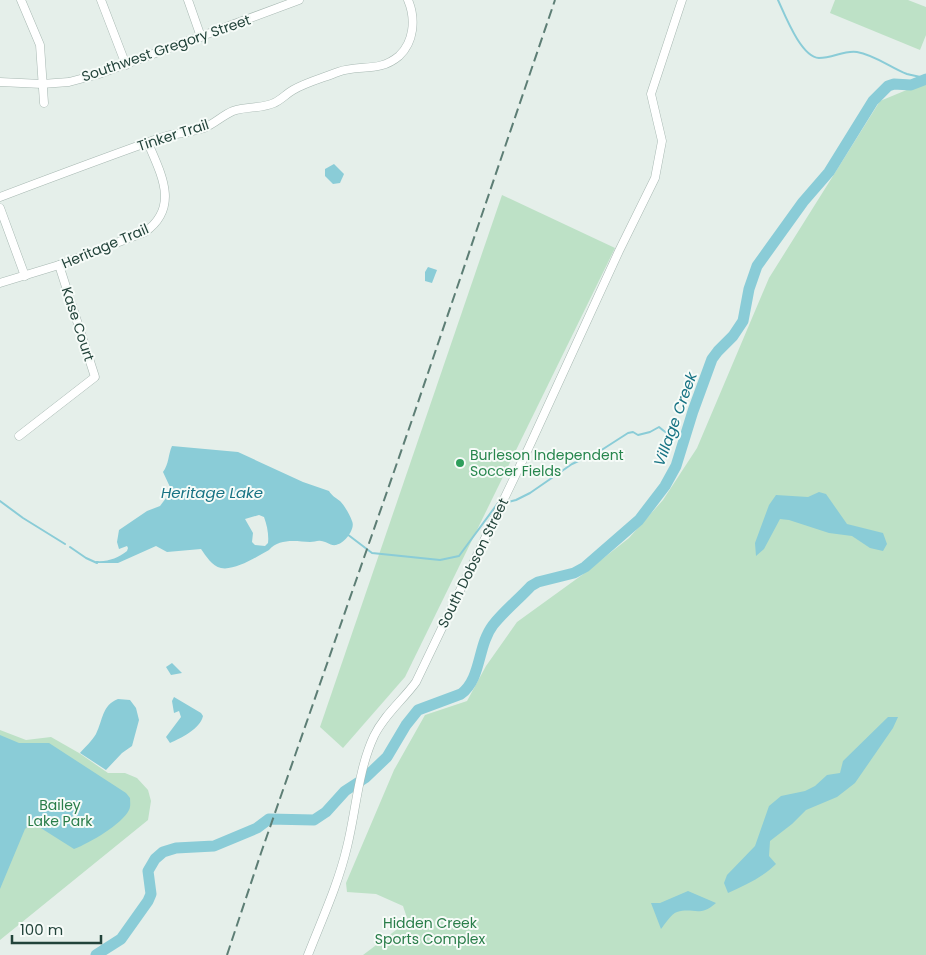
<svg xmlns="http://www.w3.org/2000/svg" width="926" height="955" viewBox="0 0 926 955" font-family="Poppins,sans-serif">
<style>
.green{fill:#bde1c6}
.water{fill:#8accd7;fill-rule:evenodd}
.lines{fill:none;stroke-linecap:round;stroke-linejoin:round}
.stream{stroke:#8accd7;stroke-width:2}
.river{stroke:#8accd7;stroke-width:11}
.minor-casing{stroke:#a7b8b2;stroke-width:9}
.minor{stroke:#fff;stroke-width:8}
.rail{stroke:#5d7e75;stroke-width:2;stroke-dasharray:10 5;stroke-linecap:butt}
.leisure-dot{fill:#2e9e5b;stroke:#f6fbf8;stroke-width:2}
.labels{text-anchor:middle;dominant-baseline:central;stroke-width:4;stroke-linejoin:round;paint-order:stroke}
.street-label{font-size:14px;fill:#22433a;stroke:#f6fbf8}
.leisure-label{font-size:14px;fill:#27864d;stroke:#f6fbf8;text-anchor:start}
.park-label{font-size:14px;fill:#297d49;stroke:#f6fbf8}
.water-label{font-size:15px;font-style:italic;fill:#177384;stroke:#f6fbf8}
</style>
<rect width="100%" height="100%" fill="#e5efea"/>
<!-- green -->
<g class="green">
<polygon points="835,0 908,0 926,7 926,35 920,50 830,13"/>
<polygon points="926,82 926,955 363,955 408,921 403,906 376,894 347,892 346,883 394,770 425,715 467,701 486,666 517,622 582,575 629,538 663,500 697,448 769,278 880,101"/>
<polygon points="502,195 615,248 405,677 343,748 320,727"/>
<polygon points="0,730 26,740 51,737 79,753 108,773 125,773 137,778 148,790 151,801 148,820 0,940"/>
</g>
<!-- water -->
<g class="water">
<polygon points="334,164 344,174 340,183 333,184 325,176 325,169"/>
<polygon points="428,267 437,270 432,283 425,281 425,272"/>
<path d="M172,446L238,452L303,482L329,491C332,496 335,497 340,501C344,505 350,515 352,521C356,529 344,544 336,545C330,546 326,541 321,541C318,540 314,542 310,542C296,541 279,538 269,550C258,556 235,571 221,568C212,566 206,556 201,549L167,552L156,546L118,563H94L96,561C108,562 118,558 127,551L128,548L127,546L119,549L117,542L119,530L147,511L160,506L166,498L170,487L163,472C169,464 168,455 172,446ZM259,515L264,517C267,525 269,535 268,543L265,546L255,545L252,542L253,533L245,519Z"/>
<polygon points="819,492 826,494 847,524 883,533 887,544 883,551 870,548 852,536 829,533 789,520 780,519 764,549 756,556 755,543 769,505 776,495 808,497"/>
<polygon points="172,663 182,673 171,675 166,667"/>
<path d="M174,697L201,713L203,716C200,729 181,738 170,743L166,737L181,717L179,711L174,713L172,701Z"/>
<path d="M118,699L130,700L136,708L139,720L132,746L122,753L106,770L80,753C85,747 92,741 96,734C103,720 102,705 118,699Z"/>
<path d="M888,717H898L893,728L855,783L837,797L806,810L792,824L770,841L769,856L776,864C763,877 745,885 728,893L724,883L727,875L755,846L769,806L781,796L805,791L815,786L827,775L840,773L843,761Z"/>
<path d="M0,735L19,743H49L126,793L130,798C130,802 131,806 129,810C122,824 90,843 74,849L36,825L30,824L25,829L0,889Z"/>
<path d="M688,891L716,903C699,918 694,907 677,912C671,914 665,924 661,929L651,903H660Z"/>
</g>
<g class="lines">
<!-- stream -->
<g class="stream">
<path d="M778,0C785,15 801,57 819,58C833,58 844,50 857,52C875,55 891,68 907,74C913,76 920,76 926,79"/>
<polyline points="0,501 23,518 65,544"/>
<path d="M508,502L516,500L530,493L572,464L600,451L628,433L633,432L638,435L650,432L659,427C672,438 672,437 687,430"/>
<polyline points="347,534 372,553 440,560 459,556 498,503"/>
<polyline points="70,547 86,558 97,563"/>
</g>
<!-- river -->
<path class="river" d="M96,955L121,939L148,901L151,894L148,871L155,859L163,852L176,848L214,846L257,828L269,819L314,820L326,812L345,791L365,778L387,757L406,725L418,710L461,694C482,678 477,646 493,625C504,611 519,599 531,586L538,582L574,573L585,567L639,520L665,486L676,466L693,411L712,359L718,351L733,336L743,321L749,289L757,266L803,202L829,172L873,101L888,86L894,84L911,85L926,79"/>
<defs>
<g id="minor">
<polyline points="21,0 40,45 44,103"/>
<polyline points="101,0 126,65"/>
<polyline points="188,0 201,37"/>
<polyline points="0,82 42,84 69,82 99,74 299,0"/>
<path d="M0,197C53,177 106,157 160,138C174,133 190,133 204,128C214,124 223,115 233,111C247,106 261,109 274,103C281,100 286,94 293,90C307,82 323,78 338,72C360,64 379,73 399,56C414,42 416,19 408,0"/>
<polyline points="0,208 25,276"/>
<path d="M0,283L59,265L145,232C180,207 161,174 148,143"/>
<polyline points="19,436 95,377 59,265"/>
<path d="M308,955C322,919 338,885 347,847C356,811 358,770 374,736C384,715 403,700 416,682L529,447L619,251L655,178L662,141L651,94L682,0"/>
</g>
</defs>
<!-- minor casing -->
<use href="#minor" class="minor-casing"/>
<!-- minor -->
<use href="#minor" class="minor"/>
<!-- rail -->
<polyline class="rail" points="227,955 261,853 412,420 555,0"/>
</g>
<!-- markers -->
<circle class="leisure-dot" cx="460" cy="463" r="5"/>
<g class="labels">
<!-- street labels -->
<g class="street-label">
<text transform="translate(166 48) rotate(-19)">Southwest Gregory Street</text>
<text transform="translate(173 135) rotate(-18)">Tinker Trail</text>
<text transform="translate(105 246) rotate(-23)">Heritage Trail</text>
<text transform="translate(78 324) rotate(72)">Kase Court</text>
<text transform="translate(473 563) rotate(-64)">South Dobson Street</text>
</g>
<!-- leisure labels -->
<g class="leisure-label">
<text x="470" y="455">Burleson Independent<tspan x="470" dy="16">Soccer Fields</tspan></text>
</g>
<!-- park labels -->
<g class="park-label">
<text x="60" y="805">Bailey<tspan x="60" dy="16">Lake Park</tspan></text>
<text x="430" y="923">Hidden Creek<tspan x="430" dy="16">Sports Complex</tspan></text>
</g>
<!-- water labels -->
<g class="water-label">
<text transform="translate(675 419) rotate(-70)">Village Creek</text>
<text x="212" y="492">Heritage Lake</text>
</g>
</g>
<!-- scale -->
<path d="M12 935v8h89v-8" fill="none" stroke="#22433a" stroke-width="2.5"/>
<text x="20" y="935" font-size="15" fill="#22433a" stroke="#f6fbf8" stroke-width="4" paint-order="stroke">100 m</text>
</svg>
